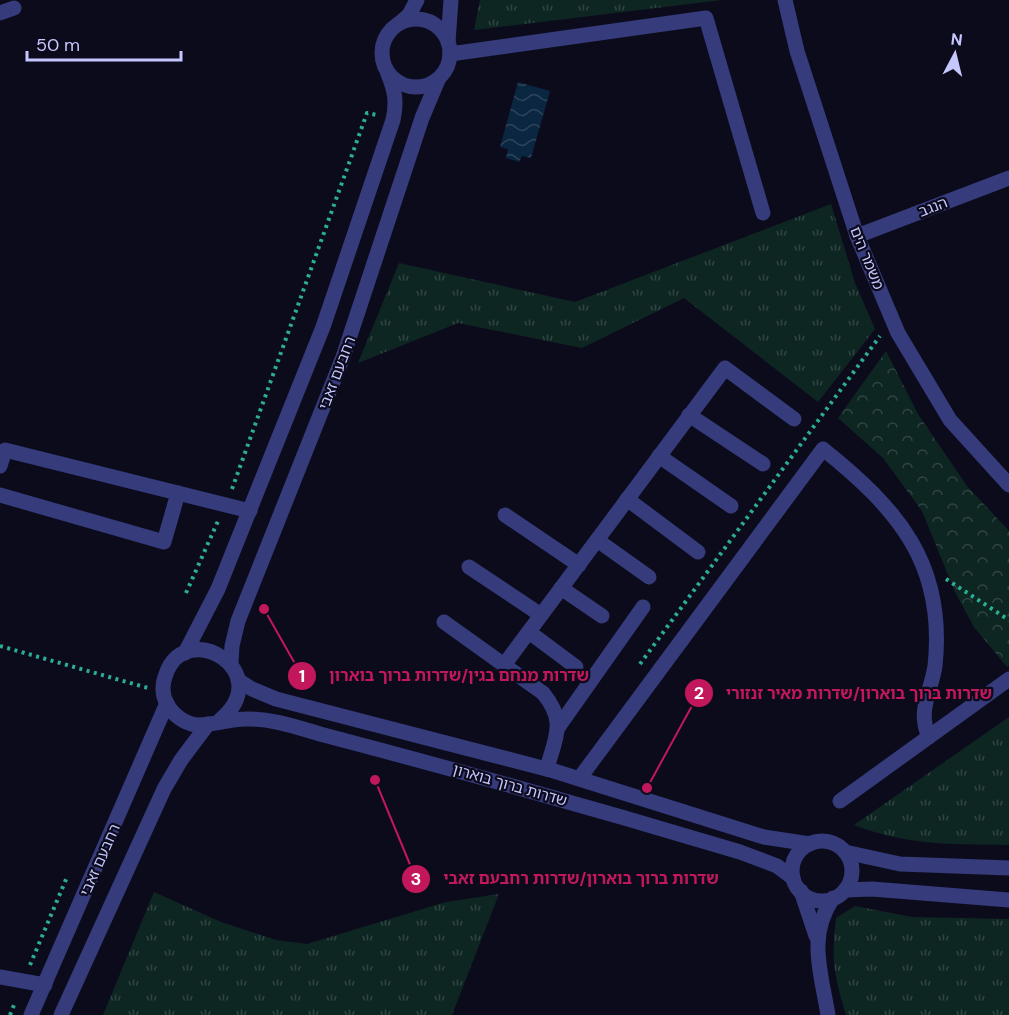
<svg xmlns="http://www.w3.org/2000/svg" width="1009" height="1015" viewBox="0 0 1009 1015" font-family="'DM Sans','Noto Sans Hebrew',sans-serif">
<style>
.grass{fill:url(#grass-tufts)}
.forest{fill:url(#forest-crowns)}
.water{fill:url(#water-waves)}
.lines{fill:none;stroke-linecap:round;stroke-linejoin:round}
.path{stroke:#2bad96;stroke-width:4;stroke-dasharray:3 4.5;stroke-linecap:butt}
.minor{stroke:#353b7b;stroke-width:15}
.labels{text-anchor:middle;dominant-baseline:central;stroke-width:4.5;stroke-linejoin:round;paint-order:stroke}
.street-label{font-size:15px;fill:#c6c6ff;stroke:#0c0b1c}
.leader{fill:none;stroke:#c2185b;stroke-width:2}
.callout-dot{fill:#c2185b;stroke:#0c0b1c;stroke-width:2}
.mark-label{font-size:18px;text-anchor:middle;font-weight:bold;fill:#fff}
.callout-label{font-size:16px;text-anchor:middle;font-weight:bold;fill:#c2185b;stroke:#0c0b1c;stroke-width:4.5;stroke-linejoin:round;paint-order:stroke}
</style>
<defs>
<pattern id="grass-tufts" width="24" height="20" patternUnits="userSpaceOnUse" patternTransform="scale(1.5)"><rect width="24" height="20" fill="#0e2622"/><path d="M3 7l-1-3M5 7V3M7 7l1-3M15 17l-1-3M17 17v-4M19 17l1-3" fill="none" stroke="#304443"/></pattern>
<pattern id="forest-crowns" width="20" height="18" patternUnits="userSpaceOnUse" patternTransform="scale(1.5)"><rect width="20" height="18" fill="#0e2622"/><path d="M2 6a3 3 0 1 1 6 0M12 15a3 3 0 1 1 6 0" fill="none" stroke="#304443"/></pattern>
<pattern id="water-waves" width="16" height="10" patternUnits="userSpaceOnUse" patternTransform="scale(1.5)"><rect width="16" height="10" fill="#0b2640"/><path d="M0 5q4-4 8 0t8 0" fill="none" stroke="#2d445d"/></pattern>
</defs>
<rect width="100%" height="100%" fill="#0c0b1c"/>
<!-- grass -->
<g class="grass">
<polygon points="480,0 722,0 474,30"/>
<polygon points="831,204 855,283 875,329 818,402 684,298 582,348 458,323 358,363 399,263 575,302"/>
<path d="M1009,717V845C953,844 908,846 854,825Z"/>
<polygon points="154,892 221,922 276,940 307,944 446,902 499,894 452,1015 103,1015"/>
<path d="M855,906L912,917L1009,919V1015H846C834,974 831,961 836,918Z"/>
</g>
<!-- forest -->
<polygon class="forest" points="886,351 918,414 967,486 1009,531 1009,666 1007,667 974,627 955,592 922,511 883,458 838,418"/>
<!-- water -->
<polygon class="water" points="518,82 550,91 531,158 522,156 519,162 506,158 508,149 500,147"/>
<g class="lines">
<!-- path -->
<g class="path">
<polyline points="232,489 367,113 377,115"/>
<polyline points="946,579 1009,620"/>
<polyline points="186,593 218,521"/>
<polyline points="0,646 148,688"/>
<polyline points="640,664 880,336"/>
<polyline points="30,965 67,877"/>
<polyline points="10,1015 14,1005"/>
</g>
<!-- minor -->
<g class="minor">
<polyline points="785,0 797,51 857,236 898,333 950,420 1009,485"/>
<polyline points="0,13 14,8"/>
<circle cx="416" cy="53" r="34"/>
<polyline points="401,22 409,15 417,0"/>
<polyline points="448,42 451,0"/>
<polyline points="450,54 706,18 763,213"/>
<polyline points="857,236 1009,178"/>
<polyline points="689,415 763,464"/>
<polyline points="659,456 731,506"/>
<polyline points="0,466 5,450 250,511"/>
<polyline points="0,495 164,542 178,493"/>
<polyline points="627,499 698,552"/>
<polyline points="505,515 579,565"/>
<polyline points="597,540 649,577"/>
<polyline points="469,567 541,615"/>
<polyline points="561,588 602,616"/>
<path d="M444,622L543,693C567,722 555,737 547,769"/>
<polyline points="529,632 576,667"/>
<path d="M185,653L218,589L323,327L393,120C397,102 395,91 388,74"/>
<polyline points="231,663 232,646 238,621 343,357 422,118 438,80"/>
<polyline points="504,665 725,368 794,419"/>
<polyline points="238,680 252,689 276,699 554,771 764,837 810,844"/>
<path d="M220,720C278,672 186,617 166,674C162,684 162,695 167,704C173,715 184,723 196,725C210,726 229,719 245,719C270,718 296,727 320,734C461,771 600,810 740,852L777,866L793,878"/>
<polyline points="557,729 643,607"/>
<path d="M579,779L823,449C898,509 946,564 935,666C931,692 917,711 929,737"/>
<polyline points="840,801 1009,679"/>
<circle cx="822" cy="871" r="30"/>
<polyline points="845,852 900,864 1009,868"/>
<polyline points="845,890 872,889 1009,900"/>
<polyline points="801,891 816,936"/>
<polyline points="0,977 45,985"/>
<polyline points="31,1015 167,703"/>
<polyline points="61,1015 164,789 181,760 208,724"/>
<path d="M828,1015C821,972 807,936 833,898"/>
</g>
</g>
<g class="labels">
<!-- street labels -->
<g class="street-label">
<text transform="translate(933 207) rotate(-21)">הנגב</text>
<text transform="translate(867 258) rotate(68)">משמר הים</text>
<text transform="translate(337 373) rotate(-69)">רחבעם זאבי</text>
<text transform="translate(510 785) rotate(16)">שדרות ברוך בוארון</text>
<text transform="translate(100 860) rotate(-66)">רחבעם זאבי</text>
</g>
</g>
<!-- callouts -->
<path class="leader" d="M264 609L302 676M647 788L699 693M375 780L416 879"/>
<g class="callout-dot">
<circle cx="264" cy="609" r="6"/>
<circle cx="647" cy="788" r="6"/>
<circle cx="375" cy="780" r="6"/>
<circle cx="302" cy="676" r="15"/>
<circle cx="699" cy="693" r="15"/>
<circle cx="416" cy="879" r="15"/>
</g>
<g class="mark-label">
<text x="302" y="682">1</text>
<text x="699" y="699">2</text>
<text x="416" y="885">3</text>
</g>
<g class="callout-label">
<text x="459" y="681">שדרות מנחם בגין/שדרות ברוך בוארון</text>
<text x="859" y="699">שדרות ברוך בוארון/שדרות מאיר זנזורי</text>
<text x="581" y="884">שדרות ברוך בוארון/שדרות רחבעם זאבי</text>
</g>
<!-- north arrow -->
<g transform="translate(955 54) rotate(7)" stroke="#0c0b1c" stroke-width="4.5" paint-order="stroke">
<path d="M0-4.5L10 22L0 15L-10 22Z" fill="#c6c6ff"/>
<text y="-9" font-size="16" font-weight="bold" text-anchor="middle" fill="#c6c6ff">N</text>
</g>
<!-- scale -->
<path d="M27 51v9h154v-9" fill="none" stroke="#c6c6ff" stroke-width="3"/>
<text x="36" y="51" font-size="18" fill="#c6c6ff" stroke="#0c0b1c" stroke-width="4.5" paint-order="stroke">50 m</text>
</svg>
